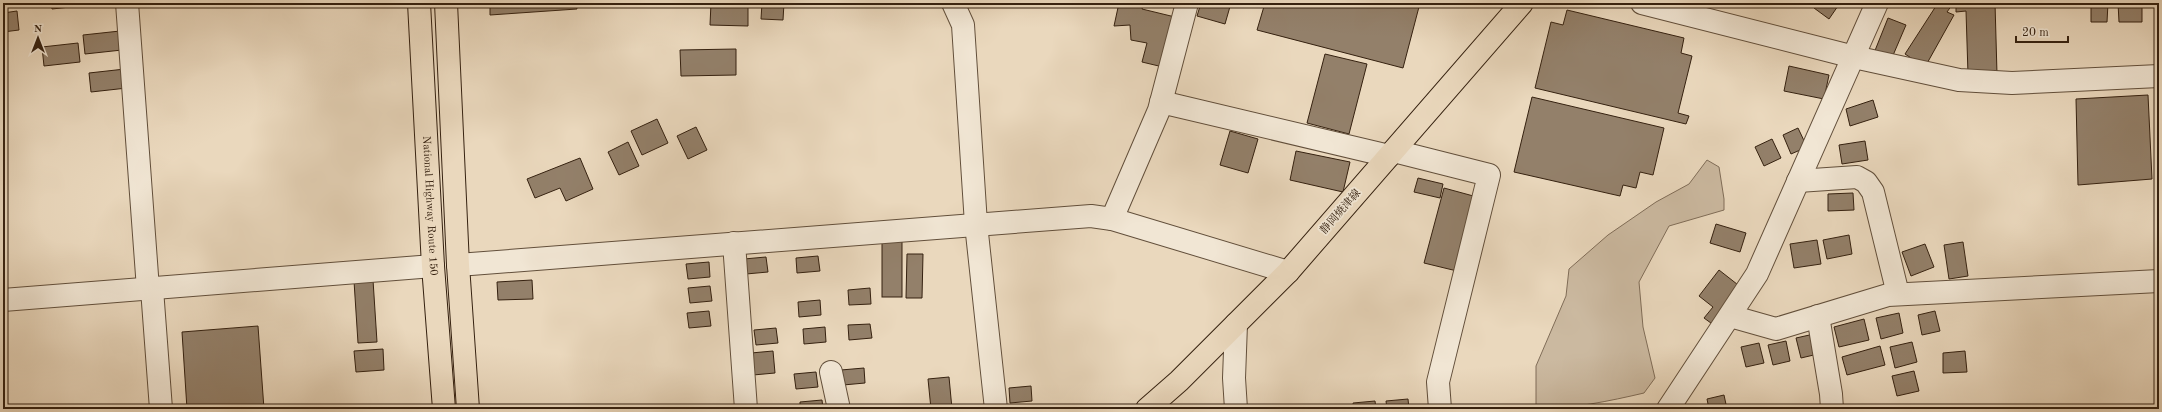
<svg xmlns="http://www.w3.org/2000/svg" width="2162" height="412" viewBox="0 0 2162 412" font-family="'Old Standard TT','Noto Serif JP',serif">
<style>
.green{fill:#cbb9a0;stroke:#806d58}
.building{fill:#93806a;stroke:#352110}
.lines{fill:none;stroke-linecap:round;stroke-linejoin:round}
.minor-casing{stroke:#624f3b;stroke-width:24}
.major-casing{stroke:#352110;stroke-width:24}
.highway-casing{stroke:#352110;stroke-width:24}
.minor{stroke:#f1e6d4;stroke-width:22}
.major{stroke:#ead8bd;stroke-width:22}
.highway{stroke:#ead8bd;stroke-width:22}
.labels{text-anchor:middle;dominant-baseline:central;stroke-width:3.5;stroke-linejoin:round;paint-order:stroke}
.street-label{font-size:11px;fill:#352110;stroke:#f1e6d4}
</style>
<rect width="100%" height="100%" fill="#ead8bd"/>
<filter id="stains"><feTurbulence type="fractalNoise" baseFrequency=".005" numOctaves="4"/><feColorMatrix values="0 0 0 0 .2 0 0 0 0 .09 0 0 0 0 .02 0 0 0 .5 -.17"/></filter>
<radialGradient id="worn" r=".72"><stop offset=".6" stop-color="#630" stop-opacity="0"/><stop offset="1" stop-color="#630" stop-opacity=".3"/></radialGradient>
<!-- green -->
<path class="green" d="M1707,160L1719,167L1724,199V210L1669,226L1639,282L1643,327L1655,378L1644,393C1610,401 1571,409 1536,409V366L1566,296L1569,269L1608,235L1656,202L1689,184Z"/>
<!-- building -->
<g class="building">
<polygon points="51,3 88,3 88,5 52,9"/>
<polygon points="490,3 576,3 577,9 490,15"/>
<polygon points="711,3 748,3 748,26 710,25"/>
<polygon points="762,3 784,3 783,20 761,19"/>
<polygon points="1119,3 1144,3 1142,9 1175,17 1163,67 1142,62 1147,43 1131,40 1130,25 1114,26"/>
<polygon points="1201,3 1231,3 1225,24 1197,16"/>
<polygon points="1265,3 1420,3 1403,68 1257,30"/>
<polygon points="1818,3 1840,3 1829,19 1814,8"/>
<polygon points="1956,3 1995,3 1997,74 1968,74 1966,11 1956,12"/>
<polygon points="2091,3 2108,3 2107,22 2091,22"/>
<polygon points="2118,3 2142,3 2142,22 2119,22"/>
<polygon points="1952,5 1947,12 1954,15 1925,67 1905,54 1936,6"/>
<polygon points="1567,10 1684,38 1681,53 1692,56 1678,113 1689,116 1686,124 1535,88 1551,22 1563,25"/>
<polygon points="17,11 19,30 3,32 3,13"/>
<polygon points="1888,18 1906,25 1891,60 1874,53"/>
<polygon points="120,31 122,50 85,54 83,35"/>
<polygon points="78,43 80,62 44,66 42,47"/>
<polygon points="736,49 736,75 681,76 680,50"/>
<polygon points="1325,54 1367,64 1349,134 1307,123"/>
<polygon points="1789,66 1829,75 1824,99 1784,91"/>
<polygon points="125,69 127,88 91,92 89,73"/>
<polygon points="2148,95 2152,179 2078,185 2076,99"/>
<polygon points="1532,97 1664,128 1653,175 1640,172 1636,188 1623,185 1620,196 1514,172"/>
<polygon points="1873,100 1878,117 1850,126 1846,109"/>
<polygon points="657,119 668,143 642,155 631,131"/>
<polygon points="696,127 707,150 688,159 677,136"/>
<polygon points="1798,128 1807,147 1791,154 1783,135"/>
<polygon points="1230,131 1258,139 1248,173 1220,165"/>
<polygon points="1772,139 1781,158 1764,166 1755,147"/>
<polygon points="1865,141 1868,160 1842,164 1839,145"/>
<polygon points="628,142 639,166 619,175 608,152"/>
<polygon points="1296,151 1350,162 1343,192 1290,180"/>
<polygon points="580,158 593,189 566,201 560,188 535,198 527,179"/>
<polygon points="1418,178 1443,184 1440,198 1414,192"/>
<polygon points="1444,188 1477,197 1457,271 1424,263"/>
<polygon points="1853,193 1854,210 1828,211 1828,194"/>
<polygon points="1716,224 1746,233 1740,252 1710,243"/>
<polygon points="1849,235 1852,254 1827,259 1823,240"/>
<rect x="882" y="236" width="20" height="61"/>
<polygon points="1817,240 1821,264 1794,268 1790,244"/>
<polygon points="1963,242 1968,276 1949,279 1944,245"/>
<polygon points="1925,244 1934,267 1911,276 1902,252"/>
<polygon points="907,254 923,254 922,298 906,298"/>
<polygon points="818,256 820,271 797,273 796,258"/>
<polygon points="766,257 768,272 746,274 744,259"/>
<polygon points="709,262 710,277 688,279 686,264"/>
<polygon points="1719,270 1742,288 1715,326 1704,318 1713,307 1699,296"/>
<polygon points="373,280 377,342 358,343 354,281"/>
<polygon points="532,280 533,299 498,300 497,282"/>
<polygon points="710,286 712,301 690,303 688,288"/>
<polygon points="870,288 871,304 849,305 848,290"/>
<polygon points="820,300 821,315 799,317 798,302"/>
<polygon points="709,311 711,326 689,328 687,313"/>
<polygon points="1935,311 1940,331 1922,335 1918,315"/>
<polygon points="1899,313 1903,333 1881,339 1876,318"/>
<polygon points="1864,319 1869,340 1839,347 1834,327"/>
<polygon points="870,324 872,338 849,340 848,325"/>
<polygon points="258,326 264,409 187,409 182,332"/>
<polygon points="825,327 826,342 804,344 803,329"/>
<polygon points="776,328 778,343 756,345 754,330"/>
<polygon points="1814,334 1818,354 1801,358 1796,338"/>
<polygon points="1786,341 1790,361 1773,365 1768,345"/>
<polygon points="1912,342 1917,362 1895,368 1890,347"/>
<polygon points="1759,343 1764,363 1746,367 1741,347"/>
<polygon points="1880,346 1885,365 1847,375 1842,357"/>
<polygon points="383,349 384,370 356,372 354,351"/>
<polygon points="773,351 775,373 753,375 751,353"/>
<polygon points="1965,351 1967,372 1943,373 1943,353"/>
<polygon points="864,368 865,383 843,385 841,370"/>
<polygon points="1914,371 1919,391 1897,396 1892,376"/>
<polygon points="816,372 818,387 796,389 794,374"/>
<polygon points="949,377 952,409 931,409 928,379"/>
<polygon points="1031,386 1032,401 1010,403 1009,388"/>
<polygon points="1724,395 1727,409 1709,409 1707,399"/>
<polygon points="1408,399 1409,409 1387,409 1386,401"/>
<polygon points="822,400 823,409 800,409 800,402"/>
<polygon points="1375,401 1376,409 1354,409 1353,403"/>
<polygon points="1332,405 1332,409 1310,409 1309,407"/>
</g>
<g class="lines">
<defs>
<g id="minor">
<polyline points="127,3 148,289"/>
<polyline points="953,3 963,25 976,224 996,409"/>
<polyline points="1642,3 1854,57 1959,80 2012,83 2159,76"/>
<polyline points="1161,102 1389,156"/>
<polyline points="1394,151 1489,175 1438,382 1440,409"/>
<polyline points="1798,181 1857,177 1866,182 1873,192 1898,294"/>
<polyline points="1112,219 1159,110 1187,3"/>
<polyline points="734,243 746,409"/>
<polyline points="458,265 1091,216 1112,219 1288,272"/>
<polyline points="152,289 161,409"/>
<polyline points="3,300 433,266"/>
<polyline points="1730,316 1776,329 1888,295 2159,281"/>
<polyline points="1818,316 1831,394 1832,409"/>
<polyline points="1236,324 1234,378 1236,409"/>
<polyline points="831,372 839,409"/>
<polyline points="1668,409 1757,274 1877,3"/>
</g>
<polyline id="major" points="1147,409 1179,381 1288,272 1522,3"/>
<g id="highway">
<path id="s1" d="M419,3L433,266L444,409"/>
<polyline points="446,3 458,265 468,409"/>
</g>
</defs>
<!-- minor casing -->
<use href="#minor" class="minor-casing"/>
<!-- major casing -->
<use href="#major" class="major-casing"/>
<!-- highway casing -->
<use href="#highway" class="highway-casing"/>
<!-- minor -->
<use href="#minor" class="minor"/>
<!-- major -->
<use href="#major" class="major"/>
<!-- highway -->
<use href="#highway" class="highway"/>
</g>
<g class="labels">
<!-- street labels -->
<g class="street-label">
<text stroke="none"><textPath href="#s1" startOffset="203">National Highway Route 150</textPath></text>
<text transform="translate(1341 212) rotate(-49)">静岡焼津線</text>
</g>
</g>
<!-- margin -->
<rect width="2162" height="412" fill="none" stroke="#ead8bd" stroke-width="16"/>
<rect x="4" y="4" width="2154" height="404" fill="none" stroke="#352110" stroke-width="2"/>
<rect x="8" y="8" width="2146" height="396" fill="none" stroke="#352110"/>
<!-- north arrow -->
<g transform="translate(38 38)" stroke="#f1e6d4" stroke-width="3" paint-order="stroke">
<path d="M0-3L7 15L0 10L-7 15Z" fill="#352110"/>
<text y="-6" font-size="11" font-weight="bold" text-anchor="middle" fill="#352110">N</text>
</g>
<!-- scale -->
<path d="M2016 36v6h52v-6" fill="none" stroke="#352110" stroke-width="2"/>
<text x="2022" y="36" font-size="12" fill="#352110" stroke="#f1e6d4" stroke-width="3" paint-order="stroke">20 m</text>
<rect width="100%" height="100%" filter="url(#stains)"/>
<rect width="100%" height="100%" fill="url(#worn)"/>
</svg>
